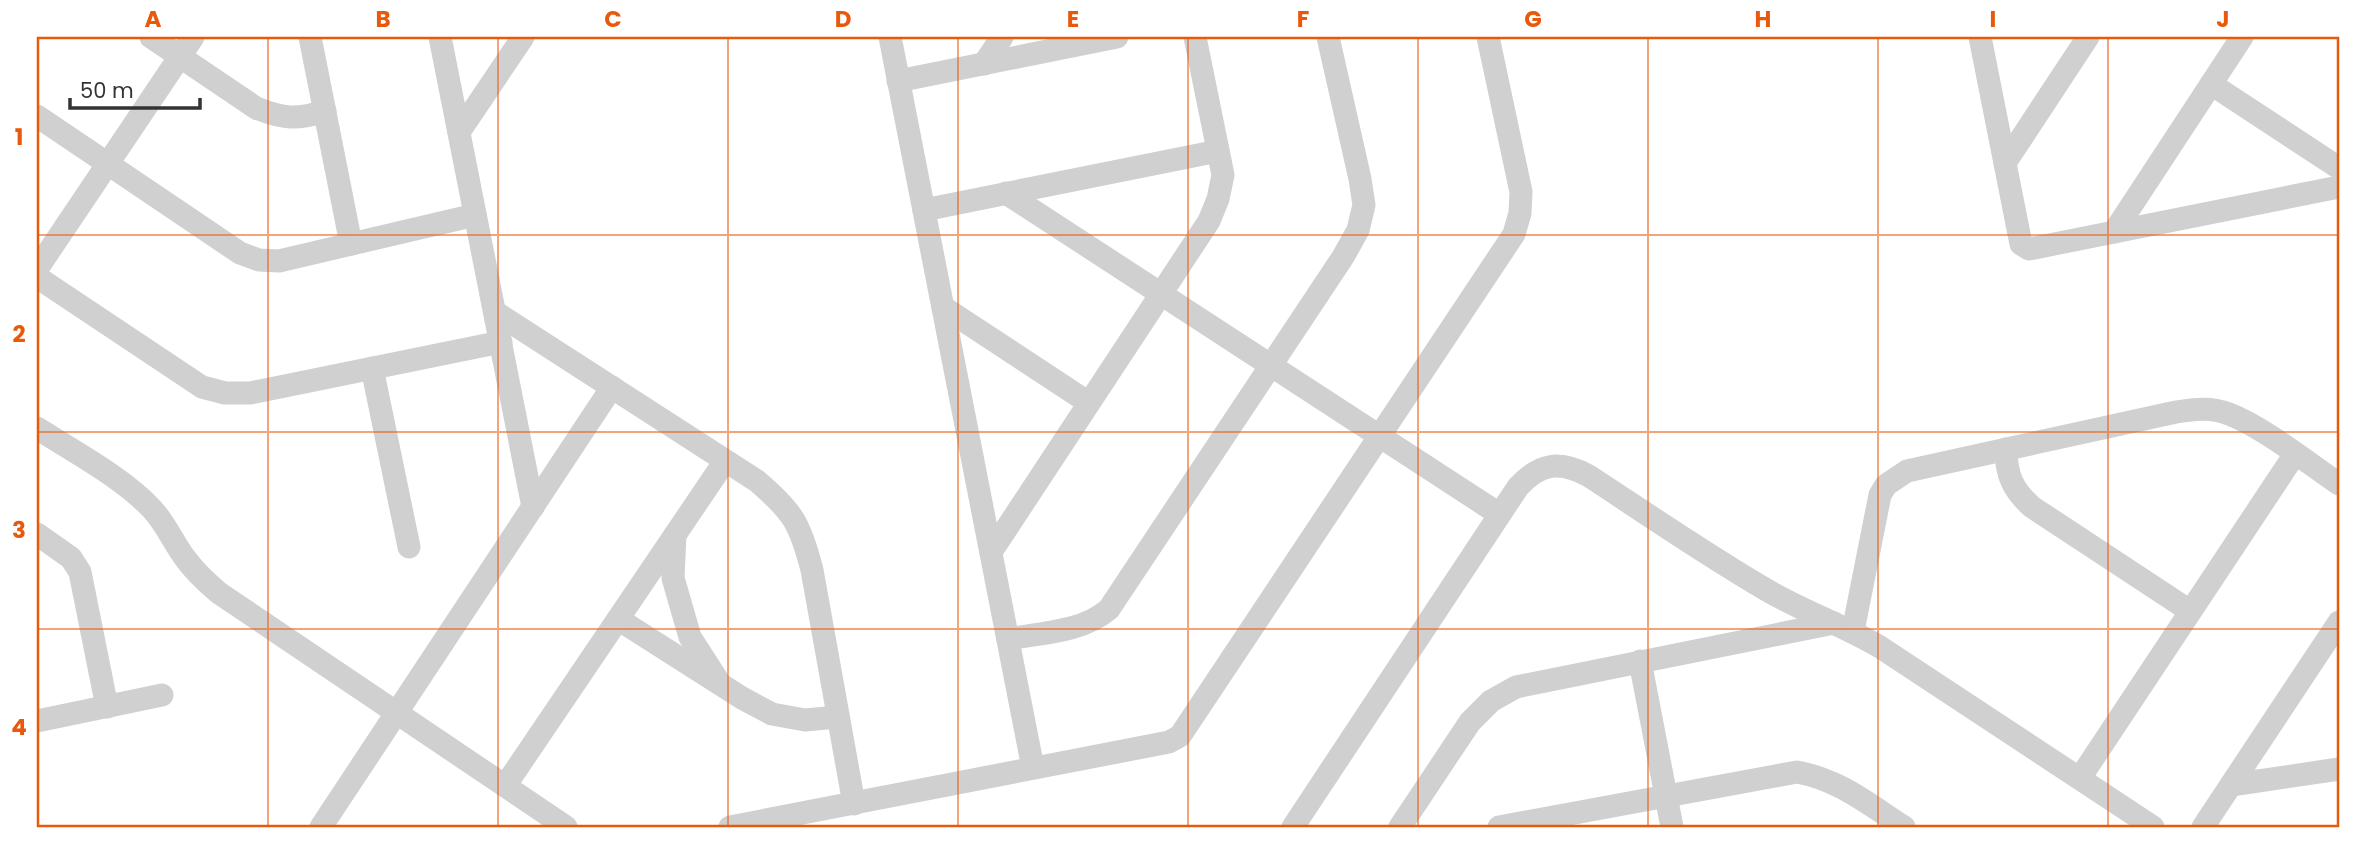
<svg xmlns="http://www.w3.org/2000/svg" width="2376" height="864" viewBox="0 0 2376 864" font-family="Poppins,sans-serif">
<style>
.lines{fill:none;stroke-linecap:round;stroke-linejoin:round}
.minor{stroke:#d0d0d0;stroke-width:23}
.grid{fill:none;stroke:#e8590c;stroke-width:2;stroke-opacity:0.55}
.neatline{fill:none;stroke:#e8590c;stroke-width:2.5}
.grid-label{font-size:23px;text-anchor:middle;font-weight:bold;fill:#e8590c}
</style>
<rect width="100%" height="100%" fill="#fff"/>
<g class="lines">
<!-- minor -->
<g class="minor">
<path d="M151,37L256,108C283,119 297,120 325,111"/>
<polyline points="310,37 351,244"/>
<polyline points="440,37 533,507"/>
<polyline points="890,37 1033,768"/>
<polyline points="1980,37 2020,239 2021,244 2029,249 2339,187"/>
<polyline points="984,64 1002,37"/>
<polyline points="898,81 1117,37"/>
<polyline points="2211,84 2339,168"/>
<polyline points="37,116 240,253 259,260 279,261 475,215"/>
<polyline points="459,132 523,37"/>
<polyline points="2005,163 2088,37"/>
<polyline points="1006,193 1499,514"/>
<polyline points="924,210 1218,151"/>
<polyline points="2114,232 2242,37"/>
<polyline points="37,269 193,37"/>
<polyline points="37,277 202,387 225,393 250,393 501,342"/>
<polyline points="943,307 1089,403"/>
<path d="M495,312L757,481C793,512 800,523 812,570L854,804"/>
<polyline points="372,368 409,547"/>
<path d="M37,428C74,452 122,477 152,509C166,524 173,542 185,558C195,572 206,582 219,593L566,827"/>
<path d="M2006,449C2006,475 2013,490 2032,507L2190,611"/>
<polyline points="37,534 71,558 80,572 107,707"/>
<polyline points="675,535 673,578 690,637 717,679"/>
<polyline points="991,552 1209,221 1218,199 1223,175 1195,37"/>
<polyline points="618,619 742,698 772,714 805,720 838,717"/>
<path d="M1853,631L1880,495L1886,485L1907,471L2176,412C2194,409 2212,407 2229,414C2263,427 2308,463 2339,484"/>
<path d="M1008,639C1041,633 1083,632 1109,609L1343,257L1358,230L1364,205L1360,179L1328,37"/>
<polyline points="1640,661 1672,827"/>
<polyline points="37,721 162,695"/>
<polyline points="2080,778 2295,454"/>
<polyline points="2231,785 2339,769"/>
<polyline points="505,786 725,461"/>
<polyline points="321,827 612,387"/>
<polyline points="730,827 1169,742 1180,736 1514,234 1520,213 1521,192 1488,37"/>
<path d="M1293,827L1518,487C1540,463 1560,460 1589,476C1647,514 1705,554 1765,589C1802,611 1843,625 1880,647L2153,827"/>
<polyline points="1400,827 1470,722 1491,701 1516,687 1834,623"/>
<path d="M1499,827L1797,772C1840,780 1868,804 1904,827"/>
<polyline points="2203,827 2339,622"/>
</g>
</g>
<!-- grid -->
<path class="grid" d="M268,37V827M498,37V827M728,37V827M958,37V827M1188,37V827M1418,37V827M1648,37V827M1878,37V827M2108,37V827M37,235H2339M37,432H2339M37,629H2339"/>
<!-- border -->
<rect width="2376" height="864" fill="none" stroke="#ffffff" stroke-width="77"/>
<!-- scale -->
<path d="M70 98v10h130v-10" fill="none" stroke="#333333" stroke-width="3.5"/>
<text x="80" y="98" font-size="21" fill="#333333" stroke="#ffffff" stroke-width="5" paint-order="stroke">50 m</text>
<rect x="38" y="38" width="2300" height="788" class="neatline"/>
<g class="grid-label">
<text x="153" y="27">A</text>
<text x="383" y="27">B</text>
<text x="613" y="27">C</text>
<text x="843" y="27">D</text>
<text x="1073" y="27">E</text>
<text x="1303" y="27">F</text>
<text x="1533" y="27">G</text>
<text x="1763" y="27">H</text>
<text x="1993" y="27">I</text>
<text x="2223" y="27">J</text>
<text x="19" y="145">1</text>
<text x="19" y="342">2</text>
<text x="19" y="538">3</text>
<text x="19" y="735">4</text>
</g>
</svg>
